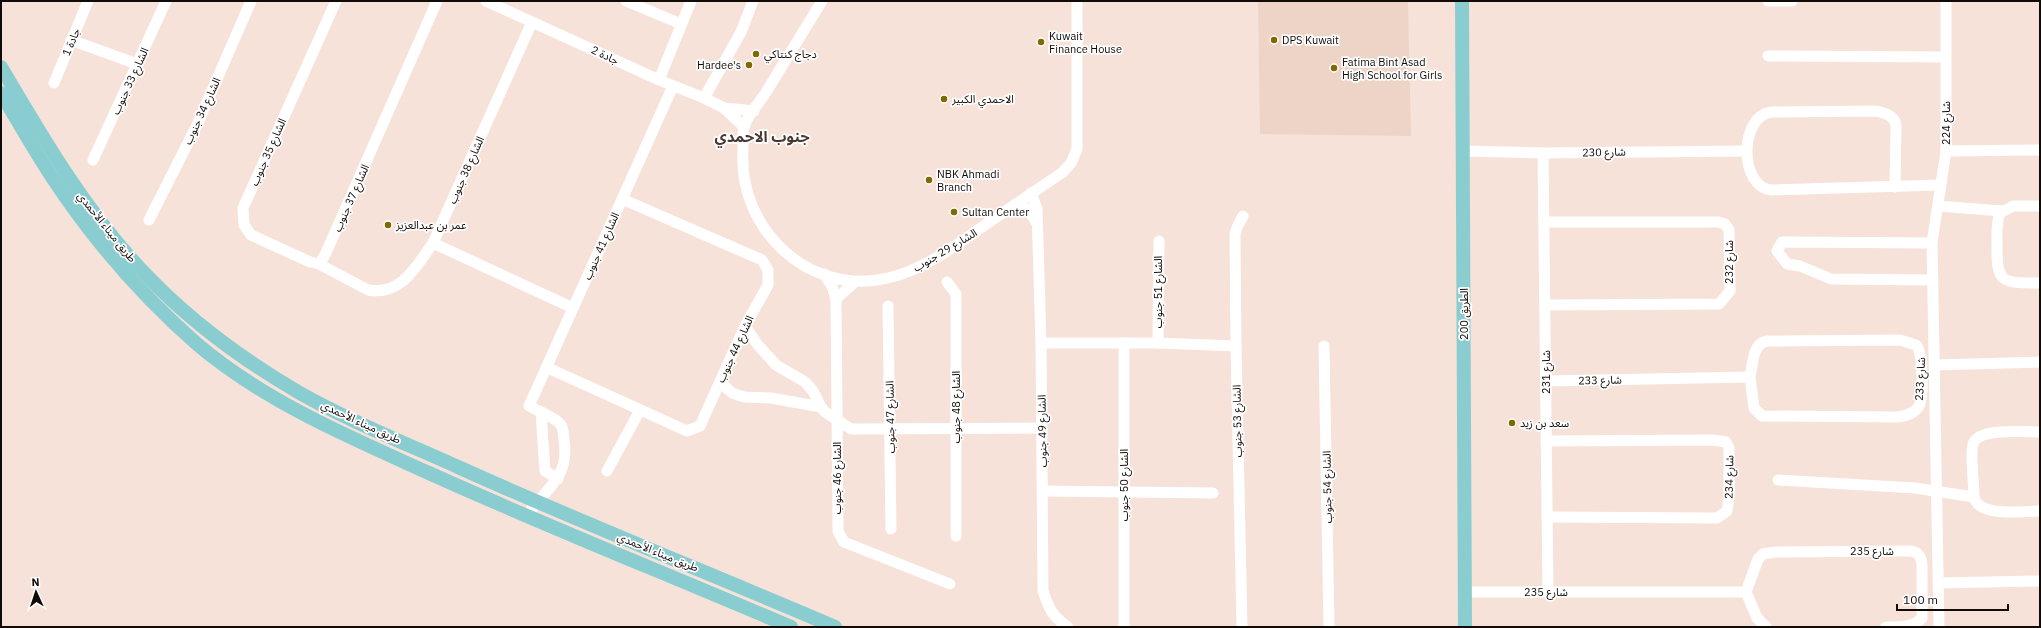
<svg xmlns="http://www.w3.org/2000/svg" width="2041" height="628" viewBox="0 0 2041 628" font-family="'IBM Plex Sans','Noto Sans Arabic',sans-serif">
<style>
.built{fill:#eed4c7}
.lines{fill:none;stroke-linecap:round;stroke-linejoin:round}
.minor{stroke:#fff;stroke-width:11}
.major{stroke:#8acdd0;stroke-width:14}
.poi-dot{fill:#806901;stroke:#fff;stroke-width:1.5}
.labels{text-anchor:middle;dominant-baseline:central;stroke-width:3.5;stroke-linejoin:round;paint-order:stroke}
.poi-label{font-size:11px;fill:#110b08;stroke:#fff;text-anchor:start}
.street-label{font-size:11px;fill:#110b08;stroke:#fff}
.district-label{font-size:15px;font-weight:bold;fill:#483831;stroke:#fff}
</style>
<rect width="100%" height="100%" fill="#f6e2d8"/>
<!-- built -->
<polygon class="built" points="1258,1 1408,1 1411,136 1260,134"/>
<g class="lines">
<!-- minor -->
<g class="minor">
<path d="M336,1L243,208L244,225L251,235L310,262L319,264L368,290C402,296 416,266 433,243"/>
<polyline points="486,1 659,80 704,98 724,108 744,127"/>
<polyline points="626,1 681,24"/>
<path d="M822,1C803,32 784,63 765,94C758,104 747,116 744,127C742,134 743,144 743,151C738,229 809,297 888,278C924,270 955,246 985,225C1011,207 1037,190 1063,172L1071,163L1077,149V1"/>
<polyline points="1768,1 1792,1"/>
<polyline points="532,22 433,243 573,308"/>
<polyline points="71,40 137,64"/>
<polyline points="1768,56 1945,57"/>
<polyline points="659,80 691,1"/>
<polyline points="54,83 88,1"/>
<polyline points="704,98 741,32 753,1"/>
<polyline points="724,108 754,111"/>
<polyline points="1463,151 1543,153 1746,151"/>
<polyline points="1946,151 2040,150"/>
<polyline points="1543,153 1548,592"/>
<polyline points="93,160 166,1"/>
<path d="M1895,187L1896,125C1894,115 1883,112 1874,111L1771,112C1739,117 1739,186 1771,190L1940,185"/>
<path d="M1031,193L1037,209L1041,343L1043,591C1049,609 1052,616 1068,627"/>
<polyline points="1018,203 1030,212 1036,222"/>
<polyline points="1938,206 2002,211"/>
<path d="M2040,206H2013L2000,213C1996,222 1997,234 1997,244C1996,284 2002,283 2040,283"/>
<polyline points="149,220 197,125 251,1"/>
<polyline points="1544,222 1718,222 1725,224 1729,230 1730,291 1719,304 1545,305"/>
<polyline points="1932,243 1782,242 1777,251 1787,264 1800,266 1831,279 1933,280"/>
<polyline points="319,264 325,255 437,1"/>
<polyline points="824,274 832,286 836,299 838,531 844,542 950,584"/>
<polyline points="947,282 956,294 956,536"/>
<polyline points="836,299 855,282"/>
<polyline points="888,306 891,529"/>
<polyline points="745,326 758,345 776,365 805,382 813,391 821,407 825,412 851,429 1042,428"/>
<polyline points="1041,343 1158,343 1236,346"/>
<polyline points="1124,343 1124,627"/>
<polyline points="1158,343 1159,241"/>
<polyline points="1324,346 1329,627"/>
<polyline points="1935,365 2040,362"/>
<polyline points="548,368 687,431 700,426 745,326 768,285 768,270 762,260 622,199"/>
<path d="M1547,381L1750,377L1754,408L1762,416L1897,417C1906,416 1914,414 1919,406C1924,397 1923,351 1916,345L1900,340L1767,341C1752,344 1753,364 1750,377"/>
<polyline points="720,382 732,393 744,397 771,398 821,407"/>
<polyline points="541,412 545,471 558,479"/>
<path d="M2040,432C2026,432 1978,427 1973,444C1970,455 1974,484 1974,497C1979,518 2023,511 2040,511"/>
<polyline points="1546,441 1713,440 1726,442 1729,448 1729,498 1727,511 1717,518 1547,517"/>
<polyline points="607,471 640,410"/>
<polyline points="1778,480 1915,488 1974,497"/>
<polyline points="1043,491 1213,493"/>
<path d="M526,517C545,488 570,479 564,440C563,432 564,426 557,421C549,415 538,411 529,406L673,86"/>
<polyline points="1939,583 2040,581"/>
<polyline points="1465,592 1746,592"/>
<polyline points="1242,627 1236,346 1235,234 1238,225 1243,216"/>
<path d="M1766,627L1757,618L1746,592L1758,559L1763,554L1776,552L1908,551C1917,551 1921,555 1922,564V618C1913,628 1898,627 1886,627"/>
<polyline points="1939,627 1932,243 1946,151 1946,1"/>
</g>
<!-- major -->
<g class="major">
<polyline points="1462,1 1465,627"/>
<path d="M1,67C45,142 89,217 150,279C193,323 245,361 298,392C349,421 405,443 458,467C582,523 709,573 835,627"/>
<path d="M1,93C18,121 34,150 52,177C93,239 141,295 197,344C264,401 349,437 429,473C548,527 670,575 791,627"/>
</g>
</g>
<!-- markers -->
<g class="poi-dot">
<circle cx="1274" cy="40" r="4"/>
<circle cx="1041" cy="42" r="4"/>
<circle cx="756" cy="54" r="4"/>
<circle cx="749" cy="65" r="4"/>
<circle cx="1334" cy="68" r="4"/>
<circle cx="944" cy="99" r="4"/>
<circle cx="929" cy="180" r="4"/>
<circle cx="954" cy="212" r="4"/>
<circle cx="388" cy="225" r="4"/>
<circle cx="1512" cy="423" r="4"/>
</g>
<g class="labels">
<!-- poi labels -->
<g class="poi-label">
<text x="1049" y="36">Kuwait<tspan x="1049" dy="13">Finance House</tspan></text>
<text x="1282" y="40">DPS Kuwait</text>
<text x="764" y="54">دجاج كنتاكي</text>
<text x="1342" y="62">Fatima Bint Asad<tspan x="1342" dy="13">High School for Girls</tspan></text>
<text x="741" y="65" text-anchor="end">Hardee's</text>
<text x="952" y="99">الاحمدي الكبير</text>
<text x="937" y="174">NBK Ahmadi<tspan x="937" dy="13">Branch</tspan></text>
<text x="962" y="212">Sultan Center</text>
<text x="396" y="225">عمر بن عبدالعزيز</text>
<text x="1520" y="423">سعد بن زيد</text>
</g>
<!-- street labels -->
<g class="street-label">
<text transform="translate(71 42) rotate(-67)">جادة 1</text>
<text transform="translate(605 55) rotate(25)">جادة 2</text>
<text transform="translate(130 81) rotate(-65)">الشارع 33 جنوب</text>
<text transform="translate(202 111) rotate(-65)">الشارع 34 جنوب</text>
<text transform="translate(1946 123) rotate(-90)">شارع 224</text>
<text transform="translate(268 152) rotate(-66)">الشارع 35 جنوب</text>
<text transform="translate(1604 152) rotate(-1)">شارع 230</text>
<text transform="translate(466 170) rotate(-66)">الشارع 38 جنوب</text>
<text transform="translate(351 198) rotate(-66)">الشارع 37 جنوب</text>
<text transform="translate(107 227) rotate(51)">طريق ميناء الأحمدي</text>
<text transform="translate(601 246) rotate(-66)">الشارع 41 جنوب</text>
<text transform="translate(945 250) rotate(-31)">الشارع 29 جنوب</text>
<text transform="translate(1729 262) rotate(-90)">شارع 232</text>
<text transform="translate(1158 292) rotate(-90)">الشارع 51 جنوب</text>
<text transform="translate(1464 314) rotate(-90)">الطريق 200</text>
<text transform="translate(735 349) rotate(-65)">الشارع 44 جنوب</text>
<text transform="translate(1546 372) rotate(-90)">شارع 231</text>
<text transform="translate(1920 379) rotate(-87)">شارع 233</text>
<text transform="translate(1600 380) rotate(-1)">شارع 233</text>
<text transform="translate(956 407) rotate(-90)">الشارع 48 جنوب</text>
<text transform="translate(890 417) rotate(-91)">الشارع 47 جنوب</text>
<text transform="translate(1237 421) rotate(-91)">الشارع 53 جنوب</text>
<text transform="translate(361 422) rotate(25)">طريق ميناء الأحمدي</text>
<text transform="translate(1042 431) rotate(-91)">الشارع 49 جنوب</text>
<text transform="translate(1729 477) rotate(-89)">شارع 234</text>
<text transform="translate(837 478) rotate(-90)">الشارع 46 جنوب</text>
<text transform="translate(1124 485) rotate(-90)">الشارع 50 جنوب</text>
<text transform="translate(1327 487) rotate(-91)">الشارع 54 جنوب</text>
<text x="1872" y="551">شارع 235</text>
<text transform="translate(658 552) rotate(22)">طريق ميناء الأحمدي</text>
<text x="1546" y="592">شارع 235</text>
</g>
<!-- district labels -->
<g class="district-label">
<text x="762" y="136">جنوب الاحمدي</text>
</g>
</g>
<!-- border -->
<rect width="2041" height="628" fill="none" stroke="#110b08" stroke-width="4"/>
<!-- north arrow -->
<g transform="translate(36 592) rotate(357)" stroke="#ffffff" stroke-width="3" paint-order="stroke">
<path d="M0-3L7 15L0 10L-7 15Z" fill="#110b08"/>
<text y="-6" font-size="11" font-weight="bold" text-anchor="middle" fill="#110b08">N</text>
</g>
<!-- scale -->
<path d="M1897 604v6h111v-6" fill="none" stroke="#110b08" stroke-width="2"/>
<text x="1903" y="604" font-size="12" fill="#110b08" stroke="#ffffff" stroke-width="3" paint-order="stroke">100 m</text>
</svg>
